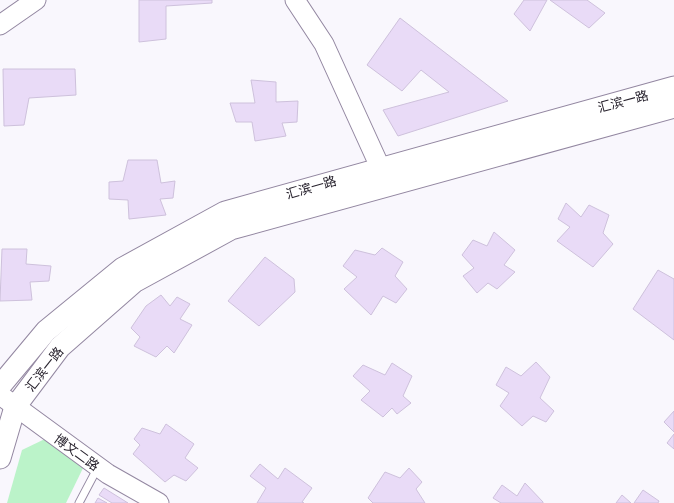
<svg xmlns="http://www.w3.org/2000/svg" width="674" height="503" viewBox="0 0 674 503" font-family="Cabin,'Noto Sans SC',sans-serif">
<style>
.green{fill:#bbf3c9}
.building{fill:#e9dbf7;stroke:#cec1dc}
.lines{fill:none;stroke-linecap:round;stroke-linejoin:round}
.lane-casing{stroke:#9387a1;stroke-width:9}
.secondary-casing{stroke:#9387a1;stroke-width:21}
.primary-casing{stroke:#9387a1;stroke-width:23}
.lane{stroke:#fff;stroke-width:7}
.secondary{stroke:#fff;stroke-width:19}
.primary{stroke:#fff;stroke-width:21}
.labels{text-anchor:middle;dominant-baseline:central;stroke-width:3;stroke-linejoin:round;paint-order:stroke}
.street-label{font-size:13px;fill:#27222d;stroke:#fff}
</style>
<rect width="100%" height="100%" fill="#f9f7fd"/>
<!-- green -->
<polygon class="green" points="49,437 85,464 66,503 7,503 22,450"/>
<!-- building -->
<g class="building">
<polygon points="139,0 212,0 212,3 166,6 166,39 139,42"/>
<polygon points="524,0 547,0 530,31 514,14"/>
<polygon points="550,0 587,0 605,13 589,28"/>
<polygon points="400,18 508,101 398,136 383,110 449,92 421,70 402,91 367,65"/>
<polygon points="3,69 75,69 76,95 29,98 24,125 4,126"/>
<polygon points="251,80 276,82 276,102 298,101 297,122 282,123 286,136 255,141 252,122 236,122 230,103 255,103"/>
<polygon points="128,160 157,160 161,183 175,181 173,198 160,199 166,215 129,219 128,200 109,199 109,182 123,181"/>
<polygon points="566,203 581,217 589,205 609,215 603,233 613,244 593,267 557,241 570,227 558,219"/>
<polygon points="494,232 515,250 504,265 515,272 497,289 488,283 477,293 463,276 474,268 462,255 473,240 487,246"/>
<polygon points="382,248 403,262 395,276 407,289 396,303 383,296 371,315 344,289 357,277 343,266 355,250 375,255"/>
<polygon points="2,249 27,249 26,264 51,266 49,281 30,282 32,300 0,301"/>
<polygon points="265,257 294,279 295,292 259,326 228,301"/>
<polygon points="658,270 674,279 674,340 633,309"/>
<polygon points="161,295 170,306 177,297 190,304 180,319 192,325 174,353 167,346 156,357 134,346 140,337 131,328 146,306"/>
<polygon points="536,362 550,377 540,398 554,411 546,422 533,416 522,426 500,406 509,393 496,385 506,367 521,376"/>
<polygon points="392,363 412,376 403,396 411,403 397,414 392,408 383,417 361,400 370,391 353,376 363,365 385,375"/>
<polygon points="674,411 674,432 664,422"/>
<polygon points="166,424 194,444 185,458 198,468 186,481 174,475 165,482 133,454 140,445 134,439 142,428 160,434"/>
<polygon points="674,434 674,449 667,443"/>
<polygon points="260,464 278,479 285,468 312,488 302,502 304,503 257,503 266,488 250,476"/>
<polygon points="409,468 422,482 416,489 425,503 373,503 368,498 385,472 400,478"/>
<polygon points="525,483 543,502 543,503 501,503 493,498 502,485 517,496"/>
<polygon points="104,488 128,503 112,503 99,495"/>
<polygon points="643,490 659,501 658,503 634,503"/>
<polygon points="622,495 631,503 616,503"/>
<polygon points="98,498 107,503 95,503"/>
</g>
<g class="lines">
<defs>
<polyline id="lane" points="79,503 98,467"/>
<g id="secondary">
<polyline points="295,0 324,44 380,167"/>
<polyline points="0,25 36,0"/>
<polyline points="0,395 108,474 159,503"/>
</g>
<g id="primary">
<polyline points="0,386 46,331 123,268 225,212 674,87"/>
<polyline points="0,458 15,407 60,347 134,282 231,229 674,107"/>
</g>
</defs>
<!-- lane casing -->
<use href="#lane" class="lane-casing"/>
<!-- secondary casing -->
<use href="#secondary" class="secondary-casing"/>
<!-- primary casing -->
<use href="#primary" class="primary-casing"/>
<!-- lane -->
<use href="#lane" class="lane"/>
<!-- secondary -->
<use href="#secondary" class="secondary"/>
<!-- primary -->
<use href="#primary" class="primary"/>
</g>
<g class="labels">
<!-- street labels -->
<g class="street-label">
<text transform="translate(623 101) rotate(-15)">汇滨一路</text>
<text transform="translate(311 187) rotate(-16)">汇滨一路</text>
<text transform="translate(44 369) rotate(-52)">汇滨一路</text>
<text transform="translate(77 452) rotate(36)">博文二路</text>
</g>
</g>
</svg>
